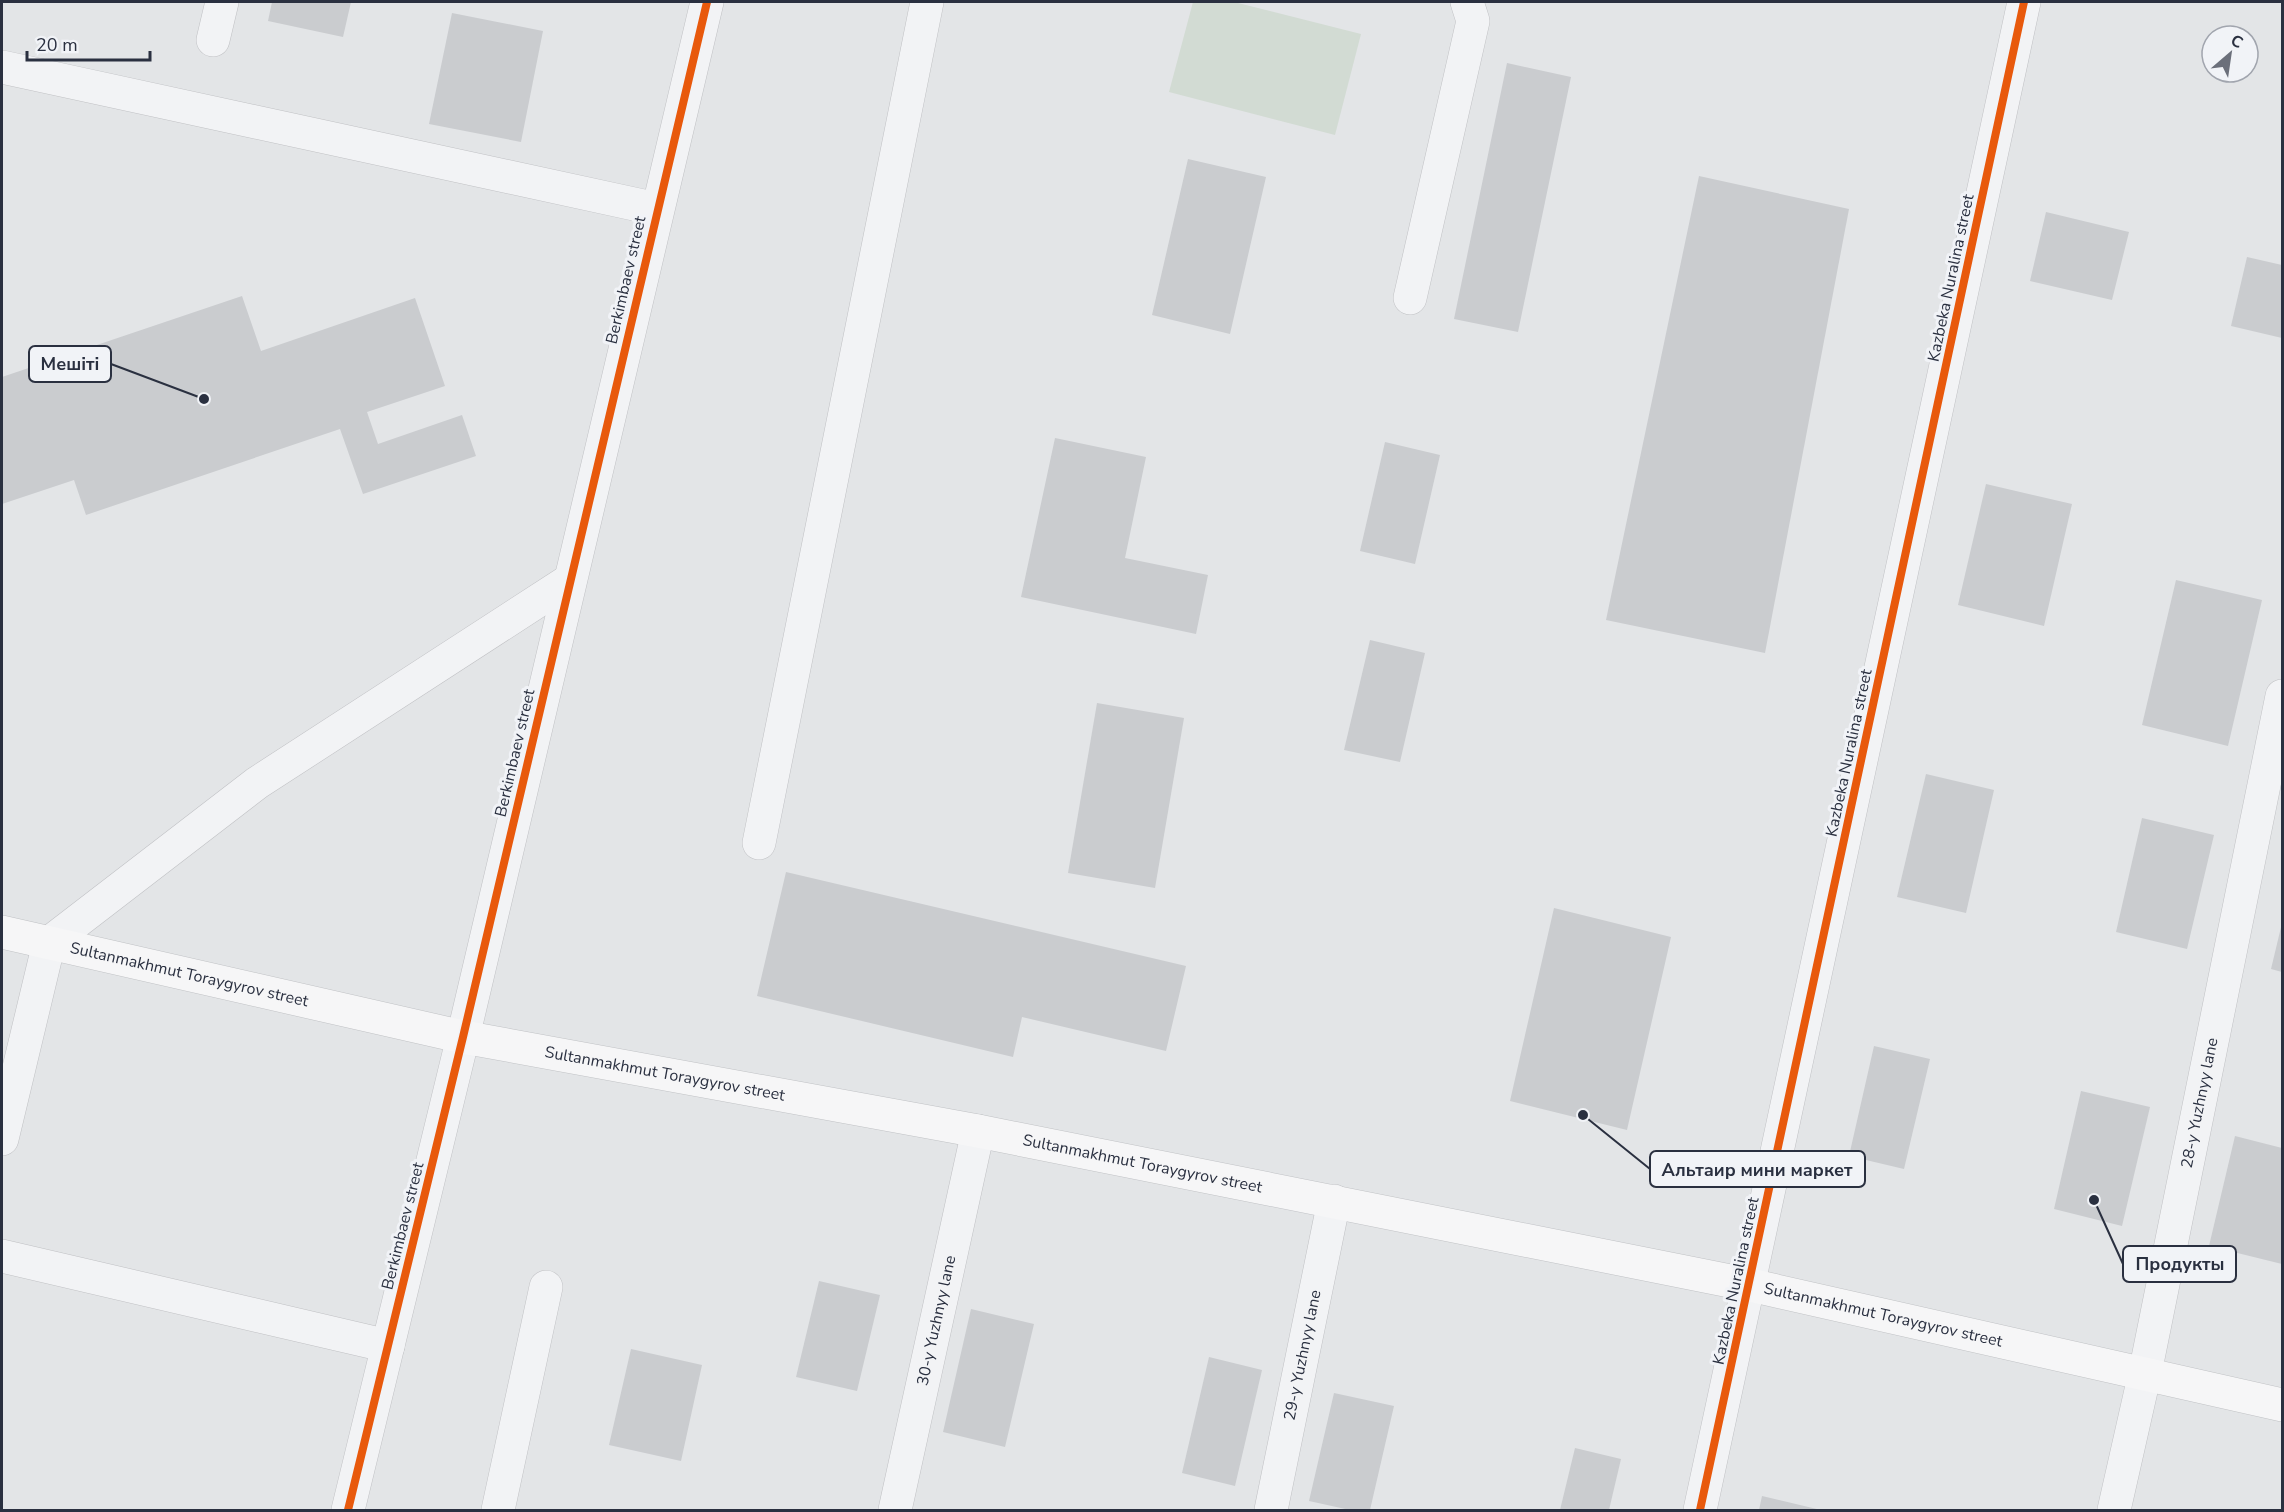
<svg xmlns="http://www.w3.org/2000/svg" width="2284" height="1512" viewBox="0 0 2284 1512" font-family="'Nunito Sans',sans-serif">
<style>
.green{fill:#d2dbd3}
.building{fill:#cacccf}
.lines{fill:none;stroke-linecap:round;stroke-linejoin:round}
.minor-casing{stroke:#c0c1c4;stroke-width:34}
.major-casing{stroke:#c0c2c5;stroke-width:34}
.minor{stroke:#f2f3f5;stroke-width:33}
.major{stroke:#f6f6f7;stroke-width:33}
.cycleway-casing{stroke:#f1f3f7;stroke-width:11}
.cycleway{stroke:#e8590c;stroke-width:8}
.labels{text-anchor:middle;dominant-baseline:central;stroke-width:6;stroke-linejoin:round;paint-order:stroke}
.street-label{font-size:16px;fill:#2a3040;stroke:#f1f3f7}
.leader{fill:none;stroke:#2a3040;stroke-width:2}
.callout-dot{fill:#2a3040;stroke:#f1f3f7;stroke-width:2}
.callout{fill:#f1f3f7;stroke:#2a3040;stroke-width:2}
.callout-label{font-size:18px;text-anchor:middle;font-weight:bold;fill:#2a3040}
</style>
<rect width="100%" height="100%" fill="#e3e5e7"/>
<!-- green -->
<polygon class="green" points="1193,2 1234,2 1361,34 1335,135 1169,92"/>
<!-- building -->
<g class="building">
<polygon points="272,2 351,2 343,37 268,21"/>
<polygon points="452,13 543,31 521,142 429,124"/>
<polygon points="1507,63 1571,77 1518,332 1454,319"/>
<polygon points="1188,159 1266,177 1230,334 1152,315"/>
<polygon points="1699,176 1849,209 1765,653 1606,620"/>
<polygon points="2046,212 2129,232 2112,300 2030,281"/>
<polygon points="2247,257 2282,265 2282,338 2231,326"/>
<polygon points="242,296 261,351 415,298 445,386 367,412 378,444 462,415 476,456 363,494 340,429 86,515 74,480 2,504 2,377"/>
<polygon points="1055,438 1146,457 1125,558 1208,575 1196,634 1021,597"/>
<polygon points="1385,442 1440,455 1415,564 1360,551"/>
<polygon points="1986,484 2072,504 2044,626 1958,605"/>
<polygon points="2176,580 2262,600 2228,746 2142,725"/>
<polygon points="1370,640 1425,653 1400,762 1344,750"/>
<polygon points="1097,703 1184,718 1155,888 1068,873"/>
<polygon points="1926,774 1994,790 1966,913 1897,897"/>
<polygon points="2142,818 2214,835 2187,949 2116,932"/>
<polygon points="786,872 1186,966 1166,1051 1022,1017 1013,1057 757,996"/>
<polygon points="1554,908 1671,937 1627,1130 1510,1101"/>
<polygon points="2282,923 2282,972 2271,969"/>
<polygon points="1874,1046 1930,1059 1904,1169 1849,1156"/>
<polygon points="2081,1091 2150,1107 2122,1226 2054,1209"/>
<polygon points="2235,1136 2282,1148 2282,1264 2209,1246"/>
<polygon points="819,1281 880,1295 857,1391 796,1377"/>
<polygon points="971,1309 1034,1324 1005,1447 943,1432"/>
<polygon points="631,1349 702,1365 681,1461 609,1445"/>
<polygon points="1209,1357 1262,1370 1235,1486 1182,1473"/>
<polygon points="1334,1393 1394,1406 1370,1510 1350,1510 1309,1501"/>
<polygon points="1575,1448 1621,1459 1609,1510 1560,1510"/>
<polygon points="1762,1496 1821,1510 1759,1510"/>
</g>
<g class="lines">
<defs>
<g id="minor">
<polyline points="213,40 222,2"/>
<polyline points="2,67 657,209"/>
<polyline points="1410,298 1473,21 1467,2"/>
<polyline points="759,843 927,2"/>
<polyline points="2,1139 49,943 257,783 570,580"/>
<polyline points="2,1256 388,1346"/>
<polyline points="348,1510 463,1037 707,2"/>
<polyline points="498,1510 546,1287"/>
<path id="s1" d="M895,1510L978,1131"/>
<path id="s2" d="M1271,1510L1334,1201"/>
<polyline points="1700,1510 2024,2"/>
<path id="s3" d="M2114,1510L2145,1373L2282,696"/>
</g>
<g id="major">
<path id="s4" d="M2,932L463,1037L978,1131L1750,1285L2282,1405"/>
</g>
</defs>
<!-- minor casing -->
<use href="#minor" class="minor-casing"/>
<!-- major casing -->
<use href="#major" class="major-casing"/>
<!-- minor -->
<use href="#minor" class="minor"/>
<!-- major -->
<use href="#major" class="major"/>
<defs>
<g id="cycleway">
<polyline points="348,1510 463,1037 707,2"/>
<polyline points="1700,1510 2024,2"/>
</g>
</defs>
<!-- cycleway casing -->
<use href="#cycleway" class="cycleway-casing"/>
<!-- cycleway -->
<use href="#cycleway" class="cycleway"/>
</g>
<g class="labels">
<!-- street labels -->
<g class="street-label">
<text transform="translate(1951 278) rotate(-78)">Kazbeka Nuralina street</text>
<text transform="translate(626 280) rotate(-77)">Berkimbaev street</text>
<text transform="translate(515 753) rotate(-77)">Berkimbaev street</text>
<text transform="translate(1849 753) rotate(-78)">Kazbeka Nuralina street</text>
<text stroke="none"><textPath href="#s4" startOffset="192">Sultanmakhmut Toraygyrov street</textPath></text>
<text stroke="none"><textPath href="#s4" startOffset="678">Sultanmakhmut Toraygyrov street</textPath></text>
<text stroke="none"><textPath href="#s3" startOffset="416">28-y Yuzhnyy lane</textPath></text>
<text stroke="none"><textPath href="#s4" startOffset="1164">Sultanmakhmut Toraygyrov street</textPath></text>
<text transform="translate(403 1226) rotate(-76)">Berkimbaev street</text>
<text transform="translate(1736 1281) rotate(-78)">Kazbeka Nuralina street</text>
<text stroke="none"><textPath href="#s4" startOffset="1920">Sultanmakhmut Toraygyrov street</textPath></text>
<text stroke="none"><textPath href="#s1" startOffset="194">30-y Yuzhnyy lane</textPath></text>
<text stroke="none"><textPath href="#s2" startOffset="158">29-y Yuzhnyy lane</textPath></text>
</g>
</g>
<!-- callouts -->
<path class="leader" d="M204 399L111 364M1583 1115L1650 1169M2094 1200L2123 1264"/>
<g class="callout-dot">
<circle cx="204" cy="399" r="6"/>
<circle cx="1583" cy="1115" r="6"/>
<circle cx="2094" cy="1200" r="6"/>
</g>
<g class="callout">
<rect x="29" y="346" width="82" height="36" rx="6"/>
<rect x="1650" y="1151" width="215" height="36" rx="6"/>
<rect x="2123" y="1246" width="113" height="36" rx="6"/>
</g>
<g class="callout-label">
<text x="70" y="370">Мешіті</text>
<text x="1757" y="1176">Альтаир мини маркет</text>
<text x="2180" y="1270">Продукты</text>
</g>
<!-- border -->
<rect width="2284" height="1512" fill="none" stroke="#2a3040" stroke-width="6"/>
<!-- north arrow -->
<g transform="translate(2230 54) rotate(29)"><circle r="28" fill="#f1f3f7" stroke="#a1a5ae" stroke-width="1.5"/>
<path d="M0-4.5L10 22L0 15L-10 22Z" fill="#6b6f7a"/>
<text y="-9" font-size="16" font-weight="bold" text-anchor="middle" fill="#2a3040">С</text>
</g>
<!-- scale -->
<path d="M27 51v9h123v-9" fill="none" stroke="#2a3040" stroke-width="3"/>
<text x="36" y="51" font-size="18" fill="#2a3040" stroke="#f1f3f7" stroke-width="4.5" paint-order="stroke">20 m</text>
</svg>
